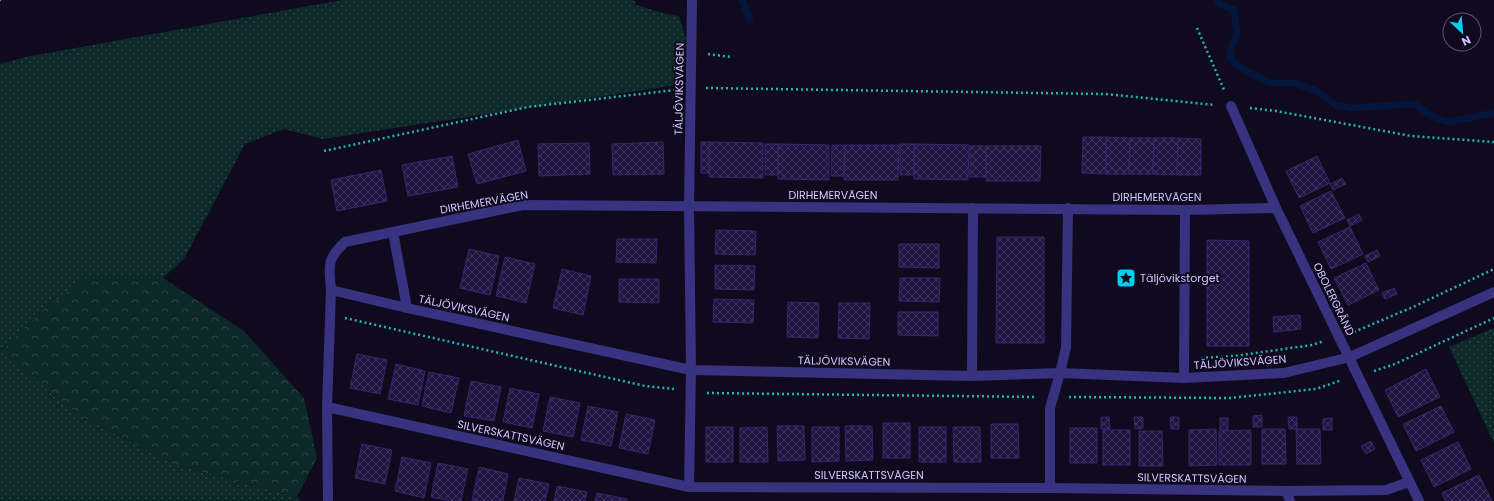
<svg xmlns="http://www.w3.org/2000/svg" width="1494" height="501" viewBox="0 0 1494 501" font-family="Poppins,sans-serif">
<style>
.grass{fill:url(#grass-dots)}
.forest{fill:url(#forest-crowns)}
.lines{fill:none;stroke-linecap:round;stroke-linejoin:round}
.stream{stroke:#05163c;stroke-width:7}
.building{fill:url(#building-cross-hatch);stroke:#38256e}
.path{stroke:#24b6b5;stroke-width:2.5;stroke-dasharray:2 3;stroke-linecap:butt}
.street{stroke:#393280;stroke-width:10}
.labels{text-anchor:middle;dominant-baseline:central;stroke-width:4;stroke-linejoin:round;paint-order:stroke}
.street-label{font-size:11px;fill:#d1c7ff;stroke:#0f0a1e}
.poi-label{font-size:11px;fill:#d1c7ff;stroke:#0f0a1e;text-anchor:start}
</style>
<defs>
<pattern id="grass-dots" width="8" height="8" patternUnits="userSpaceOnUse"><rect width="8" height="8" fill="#0d2828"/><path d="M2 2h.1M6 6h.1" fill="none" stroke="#2f4648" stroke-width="1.8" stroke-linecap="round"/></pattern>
<pattern id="forest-crowns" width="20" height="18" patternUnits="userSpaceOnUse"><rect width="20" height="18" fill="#0d2828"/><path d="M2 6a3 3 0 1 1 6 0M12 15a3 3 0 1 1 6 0" fill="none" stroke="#2f4648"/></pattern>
<pattern id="building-cross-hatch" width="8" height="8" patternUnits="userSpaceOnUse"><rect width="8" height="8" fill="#201540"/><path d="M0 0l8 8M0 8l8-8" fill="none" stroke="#3f365d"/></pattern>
</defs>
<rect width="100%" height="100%" fill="#0f0a1e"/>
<!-- grass -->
<g class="grass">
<polygon points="342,0 634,0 636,5 666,14 679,16 686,39 682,81 676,85 323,139 284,129 245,144 184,259 163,278 87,278 2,352 79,415 173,464 297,497 300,501 0,501 0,64 26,57"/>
<polygon points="1494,328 1494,443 1449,347"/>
</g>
<!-- forest -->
<polygon class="forest" points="87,278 163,278 244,331 304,398 317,458 297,497 173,464 79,415 1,352 45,308"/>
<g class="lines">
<!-- stream -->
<g class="stream">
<polyline points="742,0 750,20"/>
<polyline points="1218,0 1218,3 1234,10 1237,33 1229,54 1237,66 1271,83 1294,83 1317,91 1337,106 1352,108 1414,104 1435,118 1449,122 1494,113"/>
</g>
</g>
<!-- building -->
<g class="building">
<polygon points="1083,137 1106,137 1106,174 1082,173"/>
<polygon points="1106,137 1130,138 1129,174 1106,174"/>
<polygon points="1130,138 1154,138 1153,174 1129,174"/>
<polygon points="1154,138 1178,138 1177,175 1153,174"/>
<polygon points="1178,138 1201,139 1201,175 1177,175"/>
<polygon points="518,140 526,171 477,184 468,154"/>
<polygon points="663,142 664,174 613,175 612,144"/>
<rect x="701" y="142" width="8" height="31"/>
<polygon points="709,142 763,143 763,178 709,177"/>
<polygon points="589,143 590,174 539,176 538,144"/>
<rect x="765" y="144" width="13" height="31"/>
<polygon points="778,144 829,145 829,180 778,179"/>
<rect x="900" y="144" width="14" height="31"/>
<polygon points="914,144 969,145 968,180 914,179"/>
<polygon points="832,145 845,145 844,176 831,176"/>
<polygon points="845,145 899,145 898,180 844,180"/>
<rect x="970" y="146" width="16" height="31"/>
<polygon points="986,146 1041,146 1040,181 986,181"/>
<polygon points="452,156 458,187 408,196 402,165"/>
<polygon points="1317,156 1330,183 1299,198 1286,171"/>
<polygon points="381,170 387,201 337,211 331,180"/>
<polygon points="1342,178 1346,184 1333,190 1330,184"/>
<polygon points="1331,191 1345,218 1313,233 1300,206"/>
<polygon points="1359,214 1362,220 1350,226 1347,220"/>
<polygon points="1350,227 1363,254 1331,269 1318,242"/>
<polygon points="716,230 756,231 755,255 715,254"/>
<polygon points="997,237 1044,237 1044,343 996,343"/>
<polygon points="617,239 657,239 656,263 616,262"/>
<polygon points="1207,240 1249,241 1249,346 1207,346"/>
<polygon points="899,244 939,244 939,268 899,267"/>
<polygon points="469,249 499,256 490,295 460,288"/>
<polygon points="1377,250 1380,256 1368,262 1365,256"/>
<polygon points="505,257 535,264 526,303 496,296"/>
<polygon points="1366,263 1379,290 1348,305 1334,278"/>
<polygon points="715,265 755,266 754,290 715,289"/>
<polygon points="562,269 591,276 583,315 553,308"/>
<polygon points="900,278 940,278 939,302 899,301"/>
<polygon points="619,279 659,279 659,303 619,302"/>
<polygon points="1394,288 1397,294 1385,299 1382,293"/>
<polygon points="714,299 754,300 753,323 713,322"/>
<polygon points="788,302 819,303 818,338 787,337"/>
<polygon points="839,303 870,303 869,339 838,338"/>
<polygon points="898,312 938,312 938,336 898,335"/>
<polygon points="1300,315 1301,329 1274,332 1273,317"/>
<polygon points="357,354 387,360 380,394 350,388"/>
<polygon points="396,364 425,371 418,405 388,399"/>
<polygon points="1426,369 1440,397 1398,417 1385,390"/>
<polygon points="429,372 459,378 451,413 422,406"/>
<polygon points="471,381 501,387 494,421 464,416"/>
<polygon points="510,388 539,394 532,428 503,422"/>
<polygon points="550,397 580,403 573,437 543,431"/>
<polygon points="588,406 618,412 611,446 581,440"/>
<polygon points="1441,406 1454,432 1416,451 1403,424"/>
<polygon points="626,414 655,420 648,454 619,448"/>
<polygon points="1262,415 1262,427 1253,427 1253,416"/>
<polygon points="1101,417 1109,417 1110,429 1101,429"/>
<polygon points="1134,417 1143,417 1143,428 1135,429"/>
<polygon points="1170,417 1179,417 1179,429 1171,429"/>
<polygon points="1288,417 1297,417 1297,429 1289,429"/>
<rect x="1220" y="418" width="8" height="12"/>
<polygon points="1332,418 1332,430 1323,430 1323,419"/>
<rect x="883" y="423" width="27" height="35"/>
<polygon points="991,424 1018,424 1019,458 991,458"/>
<polygon points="777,426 804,426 805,460 778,461"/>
<polygon points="845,426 872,426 873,460 846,461"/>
<rect x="706" y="427" width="27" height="35"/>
<polygon points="767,427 768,462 740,462 740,428"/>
<polygon points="812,427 839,427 839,461 812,462"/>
<rect x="919" y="427" width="27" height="35"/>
<polygon points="953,427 980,427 981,462 954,462"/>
<rect x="1070" y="428" width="27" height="35"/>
<polygon points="1216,429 1217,465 1189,466 1189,430"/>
<polygon points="1262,429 1285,429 1286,464 1262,464"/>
<polygon points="1296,429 1320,429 1321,464 1297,464"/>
<rect x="1103" y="430" width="27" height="35"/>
<polygon points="1251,430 1251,465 1219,465 1219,431"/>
<polygon points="1139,431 1162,431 1163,466 1139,466"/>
<polygon points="1371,441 1375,449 1366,454 1361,446"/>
<polygon points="1458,442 1471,469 1434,487 1421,460"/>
<polygon points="362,444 392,450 385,484 355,478"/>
<polygon points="402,457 431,463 424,498 395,491"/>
<polygon points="438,463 468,469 461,501 451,501 431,497"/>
<polygon points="479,467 508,474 503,501 472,501"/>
<polygon points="1479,475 1492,501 1445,501 1442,493"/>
<polygon points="519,478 549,484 545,501 514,501"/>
<polygon points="557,486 587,492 585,501 554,501"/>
<polygon points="597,493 627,499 626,501 595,501"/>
</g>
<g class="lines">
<!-- path -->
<g class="path">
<polyline points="0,0 1,0"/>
<polyline points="1197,28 1225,92"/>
<polyline points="708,54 731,57"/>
<polyline points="706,88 1105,94 1215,105"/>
<polyline points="1250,108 1276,111 1411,136 1494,142"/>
<polyline points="324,151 528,107 675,90"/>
<polyline points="345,318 645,386 674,389"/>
<polyline points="1354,332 1413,307 1494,269"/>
<polyline points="1201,358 1235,356 1312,345 1324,341"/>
<polyline points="1374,371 1395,364 1494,318"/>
<polyline points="707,393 1036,397"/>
<polyline points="1069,397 1230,398 1316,389 1342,380"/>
</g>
<!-- street -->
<g class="street">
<polyline points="1231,106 1276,208 1419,501"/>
<path d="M1276,208L1185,210L523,205L345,242C326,260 329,266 331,290L407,308L691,370L972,376L1060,373L1184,378L1284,373L1350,357L1494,292"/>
<polyline points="393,232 407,308"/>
<polyline points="972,376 973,208"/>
<polyline points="1184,378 1185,210"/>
<polyline points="327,407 689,487 1050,488 1286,491 1290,501"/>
<polyline points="689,487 691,370 689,207 692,0"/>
<polyline points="1050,488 1050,408 1060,373 1066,347 1068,208"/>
<polyline points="1286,491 1386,490 1409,482"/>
<polyline points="328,501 327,407 331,290"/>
</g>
</g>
<!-- icons -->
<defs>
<symbol id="sight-square" viewBox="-11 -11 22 22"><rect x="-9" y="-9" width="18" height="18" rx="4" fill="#00cdf2" stroke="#0f0a1e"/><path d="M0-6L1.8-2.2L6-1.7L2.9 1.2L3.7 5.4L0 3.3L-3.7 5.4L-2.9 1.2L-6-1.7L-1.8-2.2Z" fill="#111"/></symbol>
</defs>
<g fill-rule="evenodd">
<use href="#sight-square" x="1115" y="267" width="22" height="22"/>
</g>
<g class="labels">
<!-- street labels -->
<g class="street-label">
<text transform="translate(679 89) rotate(-89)">TÄLJÖVIKSVÄGEN</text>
<text x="833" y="195">DIRHEMERVÄGEN</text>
<text x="1157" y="197">DIRHEMERVÄGEN</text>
<text transform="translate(484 202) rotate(-10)">DIRHEMERVÄGEN</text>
<text transform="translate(1334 299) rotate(64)">OBOLERGRÄND</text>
<text transform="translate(464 308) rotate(12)">TÄLJÖVIKSVÄGEN</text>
<text transform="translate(844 361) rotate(1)">TÄLJÖVIKSVÄGEN</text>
<text transform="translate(1240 362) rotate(-4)">TÄLJÖVIKSVÄGEN</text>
<text transform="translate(511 435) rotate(12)">SILVERSKATTSVÄGEN</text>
<text x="869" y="475">SILVERSKATTSVÄGEN</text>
<text transform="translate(1192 478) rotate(1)">SILVERSKATTSVÄGEN</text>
</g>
<!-- poi labels -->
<g class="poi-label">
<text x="1140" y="278">Täljövikstorget</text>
</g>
</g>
<!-- north arrow -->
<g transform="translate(1462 32) rotate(154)"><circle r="19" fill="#0f0a1e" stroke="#5d5678"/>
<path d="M0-3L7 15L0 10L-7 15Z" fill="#00cdf2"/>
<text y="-6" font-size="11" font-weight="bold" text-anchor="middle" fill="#d1c7ff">N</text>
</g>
</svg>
